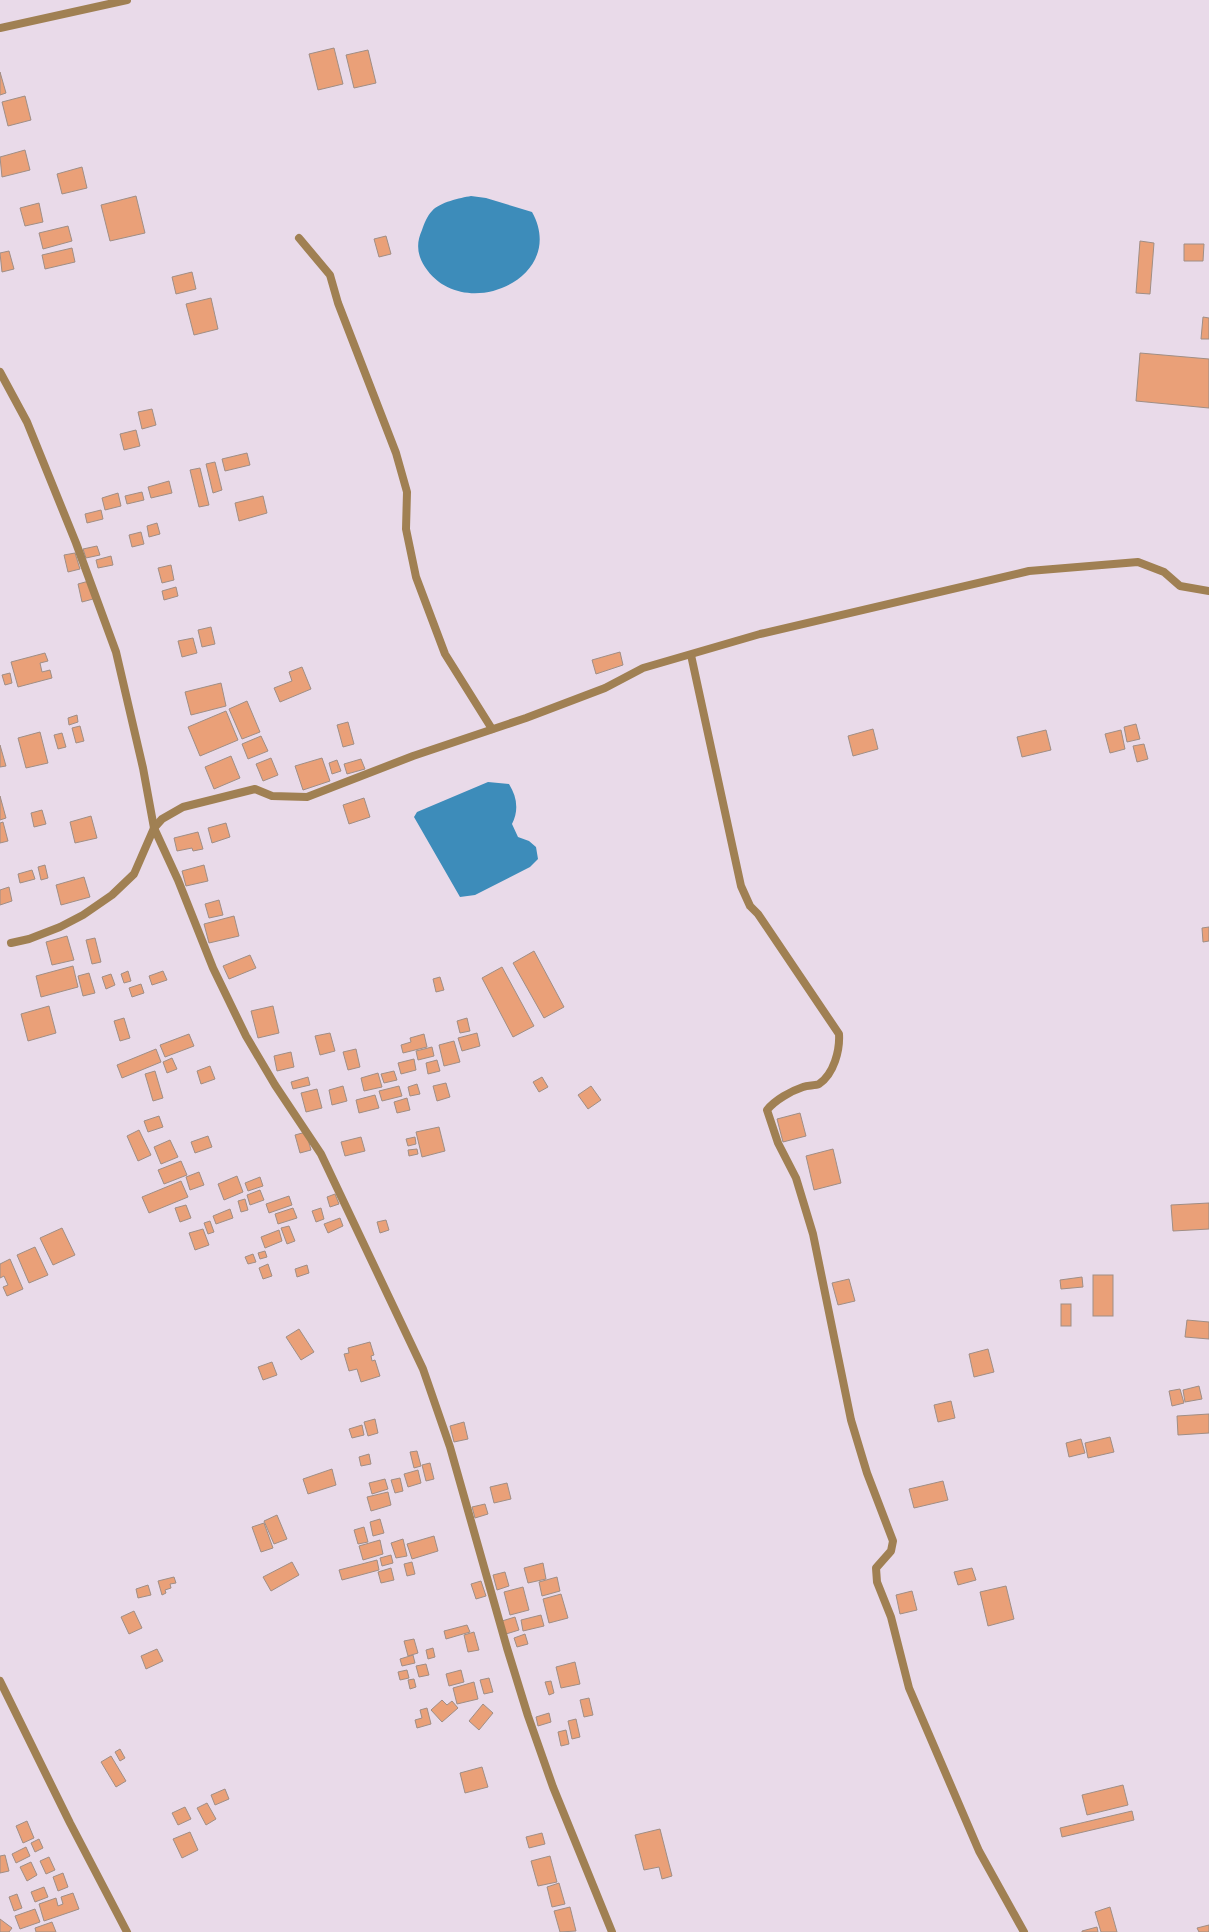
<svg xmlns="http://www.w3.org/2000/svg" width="1209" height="1932" viewBox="0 0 1209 1932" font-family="Bitter,serif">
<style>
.water{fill:#3d8cba}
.building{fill:#eaa078;stroke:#a08e85}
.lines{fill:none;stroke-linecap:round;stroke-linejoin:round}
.street{stroke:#a08053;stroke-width:8}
</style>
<rect width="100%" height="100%" fill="#e9dae9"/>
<!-- water -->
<g class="water">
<path d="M471,196L486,198L532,212C569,278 463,325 425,267C417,255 416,243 422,230C424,224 427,216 432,211C440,202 460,198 471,196Z"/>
<path d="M488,782L509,784C517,797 519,810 512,824L518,837L529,841L536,847L538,859L530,867L475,895L460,897L414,817L417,812Z"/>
</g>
<!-- building -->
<g class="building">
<polygon points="334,48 343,84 318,90 309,54"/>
<polygon points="368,50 376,83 354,88 346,55"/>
<polygon points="0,72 6,93 0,95"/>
<polygon points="25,96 31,120 8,126 2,102"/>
<polygon points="25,150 30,170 2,177 0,157"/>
<polygon points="82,167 87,188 62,194 57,174"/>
<polygon points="136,196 145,233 110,241 101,205"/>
<polygon points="39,203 43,222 25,226 20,208"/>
<polygon points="68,226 72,241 43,249 39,233"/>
<polygon points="386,236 391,254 379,257 374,239"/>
<polygon points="1140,241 1154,243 1150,294 1136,293"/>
<polygon points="1184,244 1204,244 1203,261 1184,261"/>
<polygon points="72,248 75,262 45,269 42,255"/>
<polygon points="9,251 14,269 2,272 0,253"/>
<polygon points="192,272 196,289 176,294 172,277"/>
<polygon points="211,298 218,329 194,335 186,304"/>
<polygon points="1203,317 1209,318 1209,339 1201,339"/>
<polygon points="1140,353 1209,359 1209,408 1136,401"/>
<polygon points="152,409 156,425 142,429 138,412"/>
<polygon points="136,430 140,446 124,450 120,434"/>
<polygon points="247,453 250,465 225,471 222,459"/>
<polygon points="215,462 222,490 213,493 206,464"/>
<polygon points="200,468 209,505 199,507 190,470"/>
<polygon points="169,481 172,493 151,498 148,487"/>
<polygon points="142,492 144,500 127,504 125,496"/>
<polygon points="118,493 121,506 105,510 102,498"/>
<polygon points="263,496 267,513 239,521 235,503"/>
<polygon points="101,510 103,519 87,523 85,514"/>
<polygon points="157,523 160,534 149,537 147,526"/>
<polygon points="141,532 144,544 132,547 129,535"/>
<polygon points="97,546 100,555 86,558 83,549"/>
<polygon points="75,553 80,569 68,572 64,555"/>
<polygon points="111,556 113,565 98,568 96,560"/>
<polygon points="171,565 174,580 162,583 158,568"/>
<polygon points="89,581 93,599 82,602 78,584"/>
<polygon points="176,587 178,596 164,600 162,591"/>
<polygon points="211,627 215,644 202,647 198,630"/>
<polygon points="193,638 197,653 182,657 178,641"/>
<polygon points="620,652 623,665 596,674 592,660"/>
<polygon points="45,653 48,661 40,663 42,672 50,670 52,678 18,687 11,662"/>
<polygon points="302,667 311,689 280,702 274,688 292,681 289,672"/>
<polygon points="10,673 12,683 5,685 2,675"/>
<polygon points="221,683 226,706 191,715 185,692"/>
<polygon points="247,701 260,732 242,739 229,709"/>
<polygon points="226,711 238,740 200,756 188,727"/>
<polygon points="77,715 78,722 69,725 68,718"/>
<polygon points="348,722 354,744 343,747 337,725"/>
<polygon points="1136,724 1140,739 1127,742 1124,727"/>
<polygon points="80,726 84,741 76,743 72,728"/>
<polygon points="873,729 878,749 853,756 848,736"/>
<polygon points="1046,730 1051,750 1022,757 1017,737"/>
<polygon points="1121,730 1125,749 1110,753 1105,734"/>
<polygon points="40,732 48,763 26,768 18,738"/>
<polygon points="62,733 66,747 58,749 54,735"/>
<polygon points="261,736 268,751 248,759 242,744"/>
<polygon points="1144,744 1148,759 1137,762 1133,746"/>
<polygon points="0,745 6,766 0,767"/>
<polygon points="231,756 240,778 214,789 205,767"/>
<polygon points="271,758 278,775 263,781 256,764"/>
<polygon points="322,758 330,781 303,790 295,766"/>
<polygon points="361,759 365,769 347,774 344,764"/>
<polygon points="337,760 341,771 332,774 329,763"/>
<polygon points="0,796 6,818 0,820"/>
<polygon points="364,798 370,817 349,824 343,805"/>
<polygon points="42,810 46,824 34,827 31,813"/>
<polygon points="91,816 97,838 75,843 70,822"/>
<polygon points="3,822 8,841 0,843 0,823"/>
<polygon points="226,823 230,837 212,843 208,828"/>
<polygon points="198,832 203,849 193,851 192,848 177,851 174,838"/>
<polygon points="45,865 48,878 41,880 38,867"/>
<polygon points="204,865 208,881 186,886 182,871"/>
<polygon points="32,870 35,879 20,883 18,874"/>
<polygon points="84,877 90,897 61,905 56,885"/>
<polygon points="9,887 12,901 0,905 0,890"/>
<polygon points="219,900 223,915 209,918 205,904"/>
<polygon points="234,916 239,936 209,943 204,924"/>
<polygon points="1209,927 1209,941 1203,942 1202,928"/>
<polygon points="67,936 74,960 52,965 46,942"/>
<polygon points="95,938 101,962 92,964 86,940"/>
<polygon points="534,951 564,1007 544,1018 513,963"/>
<polygon points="250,955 256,968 229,979 223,966"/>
<polygon points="73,966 78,987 41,997 36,976"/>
<polygon points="502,967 534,1026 513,1037 482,978"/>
<polygon points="128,971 131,981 124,983 121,974"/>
<polygon points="163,971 167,980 152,985 149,976"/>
<polygon points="89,973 95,993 83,996 78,976"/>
<polygon points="111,974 115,985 106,989 102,977"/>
<polygon points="440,977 444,990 436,992 433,979"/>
<polygon points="141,984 144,993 132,997 129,988"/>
<polygon points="49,1006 56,1033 28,1041 21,1014"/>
<polygon points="273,1006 279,1033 258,1038 251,1011"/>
<polygon points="124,1018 130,1038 120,1041 114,1021"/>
<polygon points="467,1018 470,1031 460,1033 457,1021"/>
<polygon points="330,1033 335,1051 320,1055 315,1036"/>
<polygon points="477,1033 480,1046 462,1051 458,1038"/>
<polygon points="189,1034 194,1046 165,1057 160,1045"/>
<polygon points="424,1034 427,1047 403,1053 401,1045 411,1042 410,1038"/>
<polygon points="454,1041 460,1062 444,1066 439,1045"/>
<polygon points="432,1047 434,1056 418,1060 416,1051"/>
<polygon points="156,1049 161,1062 122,1078 117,1065"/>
<polygon points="356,1049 360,1067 348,1070 343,1052"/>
<polygon points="291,1052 294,1067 277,1071 274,1056"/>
<polygon points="172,1058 177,1069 167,1073 163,1062"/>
<polygon points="414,1059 416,1070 401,1074 398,1063"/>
<polygon points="437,1060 440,1071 428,1074 426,1063"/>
<polygon points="210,1066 215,1079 201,1084 197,1071"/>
<polygon points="155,1071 163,1098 153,1101 145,1074"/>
<polygon points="394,1071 397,1080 384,1083 381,1074"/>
<polygon points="378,1073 382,1087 364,1091 361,1078"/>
<polygon points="308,1077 310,1085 293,1089 291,1082"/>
<polygon points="542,1077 548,1087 539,1092 533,1082"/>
<polygon points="446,1083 450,1097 437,1101 433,1086"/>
<polygon points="417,1084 420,1094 410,1096 408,1087"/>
<polygon points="343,1086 347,1101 332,1105 329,1090"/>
<polygon points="399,1086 402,1096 382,1101 379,1091"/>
<polygon points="591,1086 601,1100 588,1109 578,1095"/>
<polygon points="317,1089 322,1108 306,1112 301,1093"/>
<polygon points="375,1095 379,1108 359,1113 356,1100"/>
<polygon points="407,1098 410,1110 397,1113 394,1102"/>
<polygon points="800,1113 806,1136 783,1142 777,1119"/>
<polygon points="159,1116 163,1127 148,1132 144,1121"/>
<polygon points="439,1127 445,1151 422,1157 416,1132"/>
<polygon points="139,1130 151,1155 138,1161 127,1136"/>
<polygon points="306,1132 311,1150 300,1153 295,1135"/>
<polygon points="208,1136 212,1147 195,1153 191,1142"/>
<polygon points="361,1137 365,1151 345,1156 341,1142"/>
<polygon points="415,1137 416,1144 408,1146 406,1139"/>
<polygon points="170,1140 178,1157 161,1164 154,1147"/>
<polygon points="417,1149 418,1154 409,1156 408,1150"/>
<polygon points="833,1149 841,1183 814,1190 806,1156"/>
<polygon points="181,1161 187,1175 164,1184 158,1170"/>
<polygon points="199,1172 204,1185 190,1190 186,1177"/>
<polygon points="237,1176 243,1192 224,1200 218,1184"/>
<polygon points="260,1177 263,1186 248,1191 245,1183"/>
<polygon points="181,1181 188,1197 149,1213 142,1197"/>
<polygon points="260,1190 264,1200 250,1205 247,1195"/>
<polygon points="335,1194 339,1204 330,1207 327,1197"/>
<polygon points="289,1196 292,1205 269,1213 266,1204"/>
<polygon points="245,1199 248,1210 241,1212 238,1201"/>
<polygon points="1209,1203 1209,1229 1173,1231 1171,1205"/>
<polygon points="186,1205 191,1218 180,1222 175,1208"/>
<polygon points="293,1208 297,1218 278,1224 275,1214"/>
<polygon points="321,1208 324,1219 316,1222 312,1211"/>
<polygon points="230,1209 233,1218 216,1224 213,1216"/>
<polygon points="340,1218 343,1226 328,1233 324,1224"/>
<polygon points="386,1220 389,1230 380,1233 377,1222"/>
<polygon points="210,1221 214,1232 208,1234 204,1223"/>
<polygon points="289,1226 295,1241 287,1244 281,1228"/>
<polygon points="62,1228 75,1255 53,1265 40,1238"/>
<polygon points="203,1229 209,1245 195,1250 189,1233"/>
<polygon points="279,1230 282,1241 265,1248 261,1237"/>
<polygon points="35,1247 48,1275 29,1283 17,1255"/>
<polygon points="265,1251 267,1257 260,1259 258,1253"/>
<polygon points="253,1254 256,1262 248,1264 245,1257"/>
<polygon points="10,1259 23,1289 7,1296 3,1287 8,1285 4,1276 0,1278 0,1264"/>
<polygon points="268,1264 272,1276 263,1279 259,1268"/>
<polygon points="307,1265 309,1273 297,1277 295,1269"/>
<rect x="1093" y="1275" width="20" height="41"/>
<polygon points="1082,1277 1083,1287 1061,1289 1060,1280"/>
<polygon points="849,1279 855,1301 838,1305 832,1283"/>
<rect x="1061" y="1304" width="10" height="22"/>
<polygon points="1187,1320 1209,1322 1209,1339 1185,1337"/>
<polygon points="299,1329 314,1352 301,1360 286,1337"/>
<polygon points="370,1342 374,1355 371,1356 372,1361 375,1360 380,1376 361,1382 357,1369 349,1371 344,1354 349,1353 348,1348"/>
<polygon points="988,1349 994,1372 974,1377 969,1354"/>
<polygon points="272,1362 277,1375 263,1380 258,1367"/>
<polygon points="1199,1386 1202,1399 1185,1402 1183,1390"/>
<polygon points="1180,1389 1184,1403 1172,1406 1169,1391"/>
<polygon points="951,1401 955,1418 938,1422 934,1405"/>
<polygon points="1209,1414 1209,1433 1178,1435 1177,1416"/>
<polygon points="375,1419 378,1433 368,1436 364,1422"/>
<polygon points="464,1422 468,1439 454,1442 450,1426"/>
<polygon points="362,1425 364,1435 352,1438 349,1429"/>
<polygon points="1110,1437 1114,1452 1088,1458 1085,1443"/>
<polygon points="1081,1439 1085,1453 1069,1457 1066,1443"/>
<polygon points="417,1451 421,1466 414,1468 410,1452"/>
<polygon points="369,1454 371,1464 361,1466 359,1457"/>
<polygon points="430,1463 434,1479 426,1481 422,1465"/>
<polygon points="332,1469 336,1485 308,1494 303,1479"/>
<polygon points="418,1470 421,1483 408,1487 404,1474"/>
<polygon points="400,1478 403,1491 395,1493 391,1480"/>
<polygon points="385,1479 388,1489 372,1494 369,1483"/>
<polygon points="943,1481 948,1500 914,1508 909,1489"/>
<polygon points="507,1483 511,1499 494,1503 490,1487"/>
<polygon points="388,1492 391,1505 371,1511 367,1497"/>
<polygon points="485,1504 488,1514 475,1518 472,1507"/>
<polygon points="277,1515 287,1539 274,1544 264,1521"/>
<polygon points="380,1519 384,1533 373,1536 370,1522"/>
<polygon points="264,1523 273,1548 261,1552 252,1527"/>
<polygon points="364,1527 368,1542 358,1544 354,1530"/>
<polygon points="434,1536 438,1551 412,1559 407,1544"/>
<polygon points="403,1539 407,1556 396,1558 391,1543"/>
<polygon points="380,1540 383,1554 363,1560 359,1546"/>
<polygon points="391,1555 393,1563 382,1566 380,1558"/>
<polygon points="377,1560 379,1570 342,1580 339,1570"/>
<polygon points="292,1562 299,1575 271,1591 263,1577"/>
<polygon points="412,1562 415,1574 407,1576 404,1564"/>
<polygon points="543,1563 546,1579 528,1583 524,1568"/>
<polygon points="391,1568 394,1580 381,1583 378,1572"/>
<polygon points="972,1568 976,1580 958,1585 954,1572"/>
<polygon points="505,1572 509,1586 497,1590 493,1575"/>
<polygon points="174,1577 176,1583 170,1584 171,1588 165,1590 166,1593 162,1595 158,1581"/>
<polygon points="557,1577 560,1591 542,1596 539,1582"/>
<polygon points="481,1581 486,1596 476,1599 471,1584"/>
<polygon points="148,1585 151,1595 138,1598 136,1589"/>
<polygon points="1006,1586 1014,1619 988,1626 980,1592"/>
<polygon points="523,1587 529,1610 510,1615 504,1592"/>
<polygon points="912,1591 917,1610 900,1614 896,1595"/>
<polygon points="561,1594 568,1618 549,1623 543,1599"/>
<polygon points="134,1611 142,1628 129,1634 121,1617"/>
<polygon points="541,1615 544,1626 523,1631 521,1620"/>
<polygon points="515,1617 519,1630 506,1634 502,1621"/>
<polygon points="467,1625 470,1632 446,1639 444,1631"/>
<polygon points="474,1632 479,1650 468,1652 464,1635"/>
<polygon points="525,1634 528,1644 517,1647 514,1638"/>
<polygon points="414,1639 418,1653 408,1656 404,1641"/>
<polygon points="433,1648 435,1657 428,1659 426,1650"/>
<polygon points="157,1649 163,1661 146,1669 141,1656"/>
<polygon points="413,1655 415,1663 402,1666 400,1659"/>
<polygon points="575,1662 580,1684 561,1688 556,1667"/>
<polygon points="426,1664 429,1675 419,1677 416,1666"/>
<polygon points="407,1670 409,1678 400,1680 398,1672"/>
<polygon points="461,1670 464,1682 449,1686 446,1674"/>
<polygon points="489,1678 493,1692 484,1694 480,1680"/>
<polygon points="414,1679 416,1687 410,1689 408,1680"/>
<polygon points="551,1681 554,1693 549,1695 545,1682"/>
<polygon points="474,1682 478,1699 457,1704 453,1688"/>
<polygon points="589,1698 593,1715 584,1717 580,1700"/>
<polygon points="442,1700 447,1705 452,1701 458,1708 442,1722 431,1710"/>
<polygon points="483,1704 493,1713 479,1730 469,1721"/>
<polygon points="427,1708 431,1724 417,1728 415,1720 422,1718 420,1710"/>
<polygon points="549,1713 551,1722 538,1726 536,1717"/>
<polygon points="576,1719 580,1737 572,1739 568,1721"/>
<polygon points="566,1730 569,1744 561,1746 558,1732"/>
<polygon points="120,1749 125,1758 120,1761 115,1752"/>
<polygon points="111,1756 126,1781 116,1787 101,1762"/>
<polygon points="482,1767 488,1787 465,1793 460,1773"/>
<polygon points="1123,1785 1128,1805 1087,1815 1082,1795"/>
<polygon points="225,1789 229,1799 215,1805 211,1795"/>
<polygon points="207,1803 216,1819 206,1825 197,1808"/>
<polygon points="185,1807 191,1819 178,1825 172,1813"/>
<polygon points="1132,1811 1134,1820 1062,1837 1060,1828"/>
<polygon points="27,1821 34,1838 23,1843 16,1826"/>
<polygon points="660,1829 672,1876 662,1879 659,1867 644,1870 635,1835"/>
<polygon points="190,1832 198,1850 182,1858 173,1839"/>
<polygon points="542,1833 545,1844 529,1848 526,1837"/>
<polygon points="39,1839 43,1848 35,1852 31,1843"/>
<polygon points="26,1847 30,1856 16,1863 12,1854"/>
<polygon points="5,1855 9,1871 0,1873 0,1856"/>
<polygon points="550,1856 557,1882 538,1886 531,1861"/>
<polygon points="49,1857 55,1870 46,1874 40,1861"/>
<polygon points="31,1862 37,1875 27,1881 20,1867"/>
<polygon points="63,1873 68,1887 58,1891 53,1877"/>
<polygon points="559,1883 565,1904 552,1907 547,1887"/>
<polygon points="44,1887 48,1897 35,1902 31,1892"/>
<polygon points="73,1893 79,1909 44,1921 39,1904 56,1898 58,1906 63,1904 61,1897"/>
<polygon points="17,1894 22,1908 14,1911 9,1897"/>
<polygon points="570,1907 576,1931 560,1932 554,1911"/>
<polygon points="1110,1907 1117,1932 1101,1932 1095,1912"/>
<polygon points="35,1909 40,1922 20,1929 15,1916"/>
<polygon points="0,1919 12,1928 9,1932 0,1932"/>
<polygon points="52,1922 56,1932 36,1932 35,1928"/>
<polygon points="1209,1925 1209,1932 1199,1932 1197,1928"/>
<polygon points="1097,1927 1098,1932 1082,1932 1082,1931"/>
</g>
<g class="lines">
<!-- street -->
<g class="street">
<polyline points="0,28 127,0"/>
<polyline points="299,238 330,275 338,303 396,453 407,492 406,529 416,577 445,654 492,729"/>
<polyline points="0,372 27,422 76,543 116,652 143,768 154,828 178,880 213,968 246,1036 275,1085 321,1154 423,1369 450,1447 507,1648 528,1716 553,1787 612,1932"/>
<path d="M691,655L741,886L750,906L758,914L839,1034C840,1050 834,1074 819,1084C815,1086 808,1085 803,1087C791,1091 775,1100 767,1110L778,1143L796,1178L813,1234L851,1420L867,1473L893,1541L891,1551L876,1568L877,1582L891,1617L909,1688L979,1851L1024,1932"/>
<polyline points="11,943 29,939 60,927 83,915 112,895 134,874 154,828 162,819 183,807 255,789 272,796 307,797 413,756 526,718 605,688 643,668 760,634 1029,571 1138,562 1164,572 1180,586 1209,591"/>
<polyline points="0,1681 70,1823 127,1932"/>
</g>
</g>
</svg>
